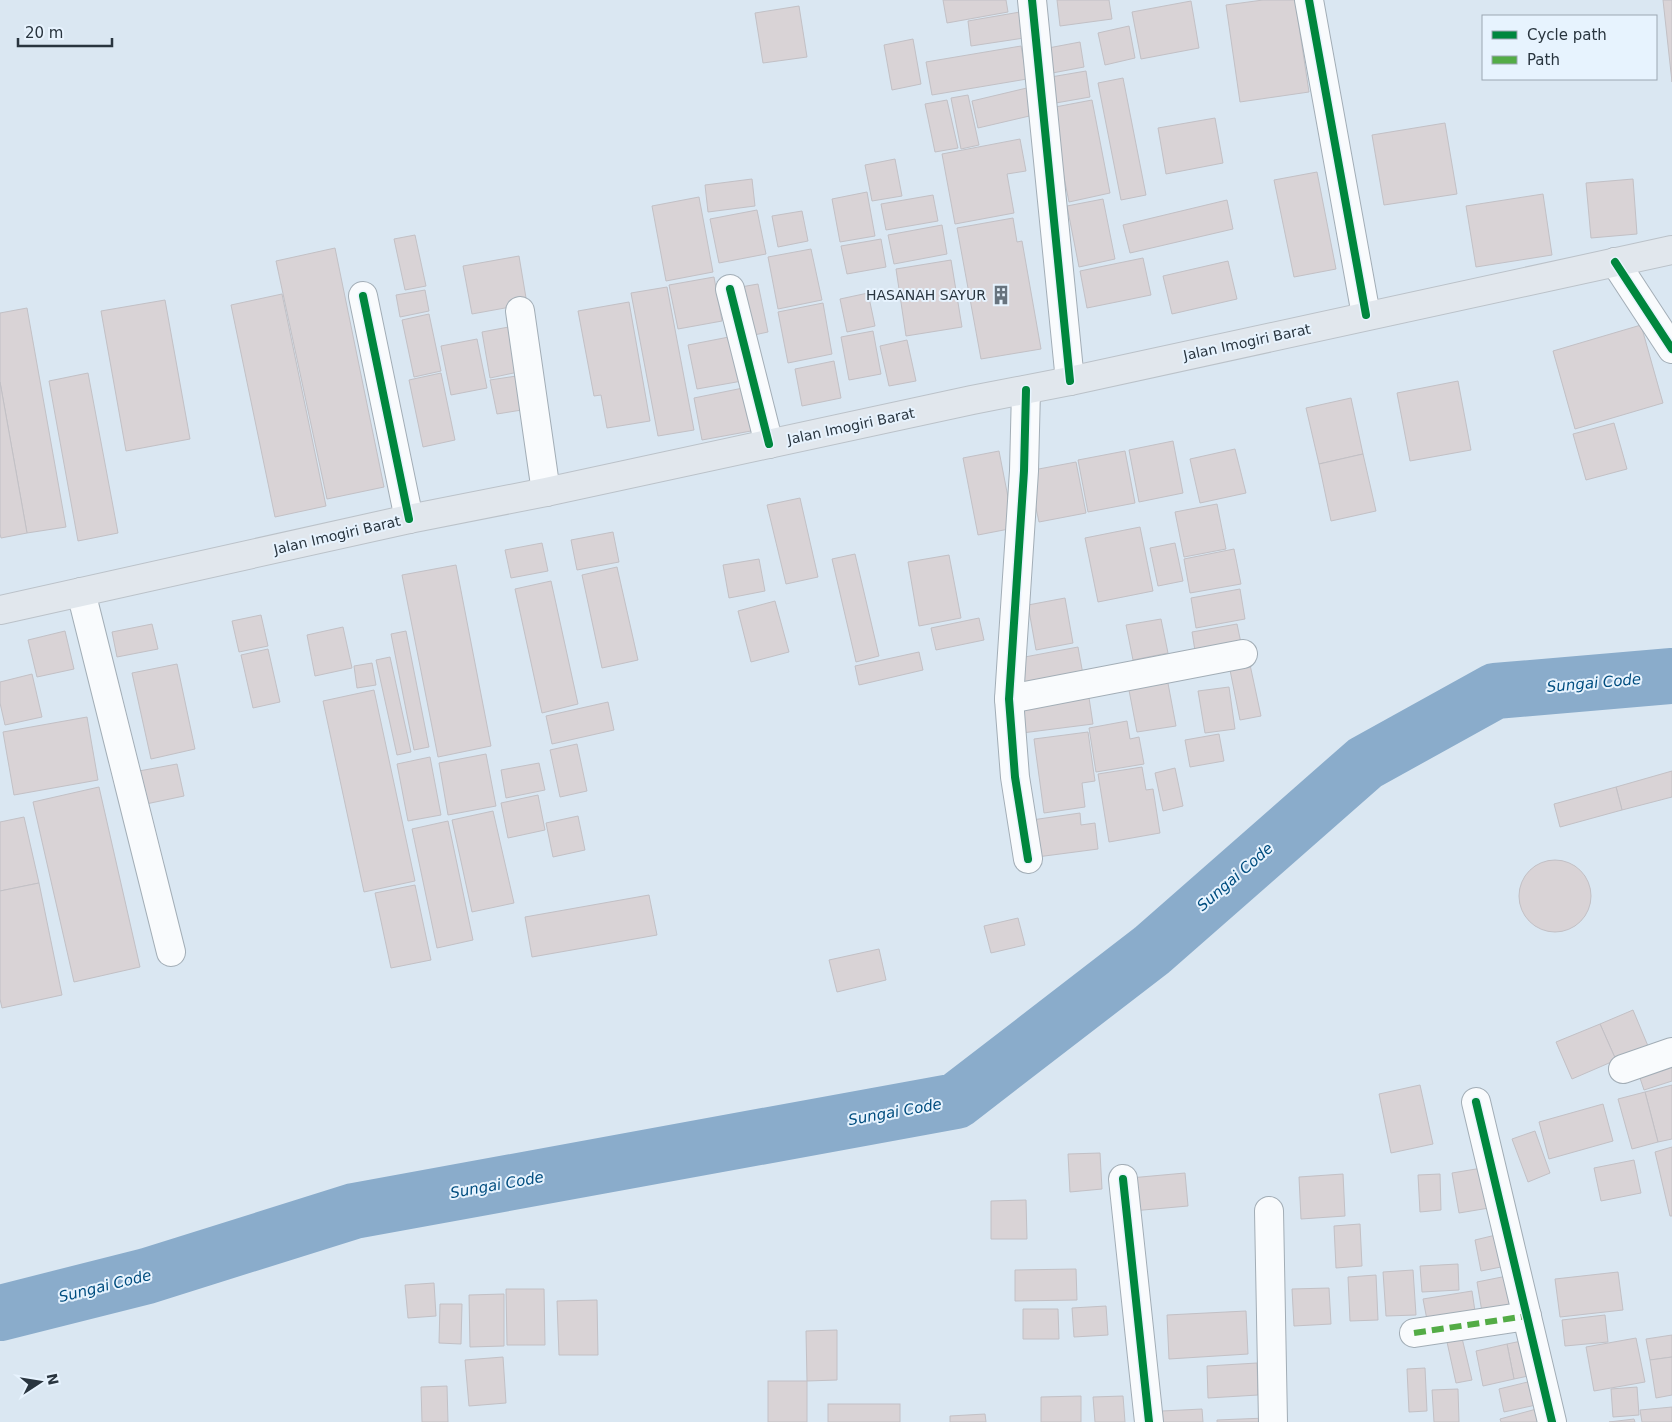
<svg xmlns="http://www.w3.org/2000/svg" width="1672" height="1422" viewBox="0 0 1672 1422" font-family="'DejaVu Sans',sans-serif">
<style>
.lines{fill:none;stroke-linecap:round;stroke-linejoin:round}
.river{stroke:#8aaccb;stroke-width:56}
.building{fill:#d9d3d6;stroke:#c2c0c5}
.minor-casing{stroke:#a2adb6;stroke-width:30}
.major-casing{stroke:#bbc2c9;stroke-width:30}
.minor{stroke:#f9fbfd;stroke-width:28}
.major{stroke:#e1e7ed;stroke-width:28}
.quiet{stroke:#53ac46;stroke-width:6;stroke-dasharray:12 6;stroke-linecap:butt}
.cycleway-casing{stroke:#e7f3fe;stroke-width:11}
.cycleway{stroke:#00873e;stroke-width:8}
.labels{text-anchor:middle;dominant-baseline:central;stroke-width:4;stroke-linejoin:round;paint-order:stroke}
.poi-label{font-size:14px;fill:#29353f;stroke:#e7f3fe;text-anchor:end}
.street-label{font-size:14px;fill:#29353f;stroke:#e7f3fe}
.water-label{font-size:15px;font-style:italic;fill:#004d7f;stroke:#e7f3fe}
</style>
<rect width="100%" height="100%" fill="#dae7f2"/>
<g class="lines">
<!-- river -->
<polyline class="river" points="0,1313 147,1276 354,1211 956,1101 1152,950 1365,763 1495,691 1672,676"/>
</g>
<!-- building -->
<g class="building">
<polygon points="943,0 1006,0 1008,12 947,23"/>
<polygon points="1057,0 1109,0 1112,19 1060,26"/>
<polygon points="1263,0 1295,0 1309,92 1240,102 1226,5"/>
<polygon points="1663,0 1672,0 1672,82"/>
<polygon points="1191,1 1199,48 1141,59 1132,12"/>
<polygon points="799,6 807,57 763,63 755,13"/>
<polygon points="1020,12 1024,38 971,46 968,21"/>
<polygon points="1129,26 1135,58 1105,65 1098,33"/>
<polygon points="913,39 921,84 892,90 884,45"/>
<polygon points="1080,42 1084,67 1047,74 1043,49"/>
<polygon points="1021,46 1027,79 932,95 926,62"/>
<polygon points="1086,71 1090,97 1050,104 1045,78"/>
<polygon points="1123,78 1146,195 1121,200 1098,83"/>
<polygon points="1031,87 1038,114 978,128 972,101"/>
<polygon points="968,95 979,145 961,149 951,98"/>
<polygon points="947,100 958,148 935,152 925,104"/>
<polygon points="1092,100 1110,193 1069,202 1050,108"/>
<polygon points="1215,118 1223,163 1166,174 1158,128"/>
<polygon points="1445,123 1457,194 1384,205 1372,135"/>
<polygon points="1020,139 1026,171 1007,174 1014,213 955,224 942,154"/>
<polygon points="895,159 902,196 872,201 865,165"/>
<polygon points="1317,172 1336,269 1294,277 1274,180"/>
<polygon points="752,179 755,206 708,212 705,185"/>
<polygon points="1633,179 1637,234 1591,238 1586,183"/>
<polygon points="867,192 875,236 840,242 832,199"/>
<polygon points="1543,194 1552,255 1476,267 1466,206"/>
<polygon points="933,195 938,221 886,230 881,204"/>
<polygon points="699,197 713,272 666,281 652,206"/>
<polygon points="1103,199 1115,259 1079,267 1067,206"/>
<polygon points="1227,200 1233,229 1130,253 1123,225"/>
<polygon points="757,210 766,254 719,263 710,219"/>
<polygon points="802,211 808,241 778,247 772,216"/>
<polygon points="1013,218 1017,242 1022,241 1041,349 981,359 957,228"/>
<polygon points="942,225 947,254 894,264 888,235"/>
<polygon points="415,235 426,286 405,290 394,239"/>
<polygon points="881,239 886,267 847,274 841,246"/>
<polygon points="335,248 384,487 327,499 276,261"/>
<polygon points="811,249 822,300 778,309 768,257"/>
<polygon points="519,256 527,304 472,314 463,266"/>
<polygon points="1143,258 1151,295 1087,308 1080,271"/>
<polygon points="951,260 962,327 906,336 896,269"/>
<polygon points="1228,261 1237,299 1172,314 1163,276"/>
<polygon points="714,277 722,321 678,329 669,285"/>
<polygon points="758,284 768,332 745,337 735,288"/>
<polygon points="667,287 694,430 658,436 631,293"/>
<polygon points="425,290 429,311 400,317 396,295"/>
<polygon points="868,293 875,326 847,332 840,299"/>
<polygon points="282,294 326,506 275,517 231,305"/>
<polygon points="165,300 190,439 126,451 101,311"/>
<polygon points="629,302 650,421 607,428 601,395 594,396 578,311"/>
<polygon points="823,303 832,354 788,363 778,312"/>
<polygon points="27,308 66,527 27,533 0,382 0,313"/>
<polygon points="429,314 441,371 414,377 402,320"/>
<polygon points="1641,325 1663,403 1575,429 1553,351"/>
<polygon points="514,326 523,371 490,378 482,332"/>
<polygon points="873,331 881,374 849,380 841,337"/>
<polygon points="734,336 742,381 697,389 688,345"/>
<polygon points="477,339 487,388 451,395 441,346"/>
<polygon points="907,340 916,381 889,386 880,346"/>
<polygon points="834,361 841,398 802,406 795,369"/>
<polygon points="88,373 118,533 78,541 49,381"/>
<polygon points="441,373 455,440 423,447 409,380"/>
<polygon points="523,375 528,409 497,414 490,380"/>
<polygon points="1458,381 1471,450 1410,461 1397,393"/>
<polygon points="0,382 27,533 1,538 0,534"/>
<polygon points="743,388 751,431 702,440 694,398"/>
<polygon points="1351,398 1363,454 1319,464 1306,408"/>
<polygon points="1614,423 1627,469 1586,480 1573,434"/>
<polygon points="1173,441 1183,493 1139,502 1129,450"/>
<polygon points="1235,449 1246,493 1200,503 1190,459"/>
<polygon points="999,451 1014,528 978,535 963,458"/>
<polygon points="1125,451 1135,503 1088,512 1078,460"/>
<polygon points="1363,454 1376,511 1331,521 1319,464"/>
<polygon points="1076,462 1086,513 1039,522 1028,471"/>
<polygon points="800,498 818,577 786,584 767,505"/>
<polygon points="1217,504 1226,549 1184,557 1175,512"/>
<polygon points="1140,527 1153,591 1098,602 1085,538"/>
<polygon points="613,532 619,562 577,570 571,540"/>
<polygon points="542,543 548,571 511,578 505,550"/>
<polygon points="1175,543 1183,581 1158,586 1150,548"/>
<polygon points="1234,549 1241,584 1190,593 1184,559"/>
<polygon points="855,554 879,656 856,662 832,559"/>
<polygon points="949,555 961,618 919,626 908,562"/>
<polygon points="759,559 765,591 729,598 723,565"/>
<polygon points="456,565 491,746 438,757 402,575"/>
<polygon points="617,567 638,660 602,668 582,575"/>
<polygon points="551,581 578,704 542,713 515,589"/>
<polygon points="1240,589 1245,619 1196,628 1191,598"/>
<polygon points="1065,598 1073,643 1036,650 1028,605"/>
<polygon points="775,601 789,652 751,662 738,611"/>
<polygon points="261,615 268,646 239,652 232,621"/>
<polygon points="979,618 984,640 936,650 931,628"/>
<polygon points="1161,619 1168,653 1133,660 1126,625"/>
<polygon points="152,624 158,649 117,657 112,632"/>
<polygon points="1237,624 1242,648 1196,657 1192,632"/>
<polygon points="343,627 352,668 315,676 307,635"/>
<polygon points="65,631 74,669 37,677 28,640"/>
<polygon points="406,631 429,747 414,750 391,634"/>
<polygon points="1078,647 1084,680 1020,692 1014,659"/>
<polygon points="268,649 280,702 253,708 241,655"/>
<polygon points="919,652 923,670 859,685 855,666"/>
<polygon points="390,657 411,752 397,755 376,660"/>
<polygon points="1249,660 1261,716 1240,720 1229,665"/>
<polygon points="372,663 376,685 357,688 354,666"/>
<polygon points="177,664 195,749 151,759 132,673"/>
<polygon points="32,674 42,717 5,725 0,703 0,682"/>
<polygon points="1167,678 1176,726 1137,732 1128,685"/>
<polygon points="1229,687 1235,729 1205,733 1198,691"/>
<polygon points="374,690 415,881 364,892 323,701"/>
<polygon points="1088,691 1093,724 1022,733 1017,701"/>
<polygon points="608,702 614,730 552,744 546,716"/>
<polygon points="87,717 98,780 14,795 3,732"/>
<polygon points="1127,721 1130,739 1139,737 1144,764 1096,772 1089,728"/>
<polygon points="1088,732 1095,781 1082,783 1085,807 1044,813 1034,739"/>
<polygon points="1219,734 1224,761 1190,767 1185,740"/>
<polygon points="577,744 587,791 560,797 550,750"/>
<polygon points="486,754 496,806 448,815 439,763"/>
<polygon points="430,757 441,815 408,821 397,764"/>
<polygon points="539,763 545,790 506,798 501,770"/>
<polygon points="177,764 184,796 146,804 139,771"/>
<polygon points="1142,767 1146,790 1153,789 1160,833 1109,842 1098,774"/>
<polygon points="1175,768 1183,806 1163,811 1155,773"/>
<polygon points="1672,771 1672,797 1622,810 1616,787"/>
<polygon points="99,787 140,967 74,982 33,802"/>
<polygon points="1616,787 1622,810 1560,827 1554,804"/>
<polygon points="538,795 545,830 508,838 501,803"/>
<polygon points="493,811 514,903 472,912 452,820"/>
<polygon points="1080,813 1081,825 1095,823 1098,849 1037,857 1032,820"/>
<polygon points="578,816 585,850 553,857 546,823"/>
<polygon points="24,817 39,883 0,891 0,822"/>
<polygon points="448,821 473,940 437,948 412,829"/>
<circle cx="1555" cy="896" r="36"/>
<polygon points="39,883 62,995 2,1008 0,999 0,891"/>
<polygon points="415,885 431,960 391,968 375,893"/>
<polygon points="649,895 657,935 532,957 525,917"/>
<polygon points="1018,918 1025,945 991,953 984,926"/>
<polygon points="879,949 886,980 837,992 829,960"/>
<polygon points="1633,1010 1648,1046 1616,1060 1600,1024"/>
<polygon points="1600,1024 1616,1060 1572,1079 1556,1042"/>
<polygon points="1672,1061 1672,1081 1644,1090 1638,1072"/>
<polygon points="1420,1085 1433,1144 1391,1153 1379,1094"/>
<polygon points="1672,1085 1672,1139 1658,1142 1645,1092"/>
<polygon points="1645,1092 1658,1142 1632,1149 1618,1099"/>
<polygon points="1603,1104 1613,1141 1549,1159 1539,1122"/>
<polygon points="1535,1131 1550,1173 1528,1182 1512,1139"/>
<polygon points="1672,1147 1672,1216 1670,1216 1655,1152"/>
<polygon points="1100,1153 1102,1189 1070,1192 1068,1154"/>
<polygon points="1634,1160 1641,1193 1601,1201 1594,1168"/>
<polygon points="1488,1167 1495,1207 1459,1213 1452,1173"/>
<polygon points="1185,1173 1188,1206 1132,1211 1130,1178"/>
<polygon points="1343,1174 1345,1216 1301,1219 1299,1177"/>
<polygon points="1440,1174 1441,1210 1420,1212 1418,1175"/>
<polygon points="1026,1200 1027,1239 991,1239 991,1201"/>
<polygon points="1360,1224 1362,1266 1336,1268 1334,1226"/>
<polygon points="1500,1234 1506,1266 1481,1271 1475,1240"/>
<polygon points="1458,1264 1459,1290 1422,1292 1420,1266"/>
<polygon points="1076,1269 1077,1300 1015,1301 1015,1270"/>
<polygon points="1413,1270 1416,1315 1386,1316 1383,1272"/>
<polygon points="1618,1272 1623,1310 1560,1317 1555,1279"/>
<polygon points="1376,1275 1378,1320 1350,1321 1348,1277"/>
<polygon points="1507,1276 1514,1312 1483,1318 1477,1282"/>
<polygon points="434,1283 436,1316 408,1318 405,1285"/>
<polygon points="1329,1288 1331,1324 1294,1326 1292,1289"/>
<polygon points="506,1289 544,1289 545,1345 507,1345"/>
<polygon points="1472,1291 1476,1318 1428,1325 1423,1299"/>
<polygon points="504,1294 504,1346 470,1347 469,1295"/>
<polygon points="597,1300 598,1355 559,1355 557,1301"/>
<polygon points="440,1304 462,1304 461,1344 439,1343"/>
<polygon points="1106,1306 1108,1335 1074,1337 1072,1308"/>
<polygon points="1023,1309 1058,1309 1059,1339 1023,1339"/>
<polygon points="1246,1311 1248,1354 1169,1359 1167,1315"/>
<polygon points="1605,1315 1608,1342 1565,1346 1562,1320"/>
<polygon points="837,1330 837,1380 807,1381 806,1331"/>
<polygon points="1672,1335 1672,1357 1650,1360 1646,1339"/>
<polygon points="1462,1338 1472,1380 1456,1383 1447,1342"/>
<polygon points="1636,1338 1645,1382 1594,1391 1586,1347"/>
<polygon points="1531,1339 1538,1374 1514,1379 1507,1344"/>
<polygon points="1507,1344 1514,1379 1483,1386 1476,1351"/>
<polygon points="503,1357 506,1403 469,1406 465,1360"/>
<polygon points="1672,1357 1672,1395 1656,1398 1650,1360"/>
<polygon points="1257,1363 1258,1395 1208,1398 1207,1366"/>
<polygon points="1425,1368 1427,1411 1409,1412 1407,1369"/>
<polygon points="1540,1379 1545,1403 1504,1412 1499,1389"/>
<rect x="768" y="1381" width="39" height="41"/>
<polygon points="447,1386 448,1422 422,1422 421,1387"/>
<polygon points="1637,1387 1639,1415 1613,1417 1611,1389"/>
<polygon points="1458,1389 1459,1422 1434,1422 1432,1390"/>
<polygon points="1081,1396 1081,1422 1041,1422 1041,1397"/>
<polygon points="1123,1396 1125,1422 1095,1422 1093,1397"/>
<rect x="828" y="1404" width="72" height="18"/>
<polygon points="1672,1407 1672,1422 1642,1422 1640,1410"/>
<polygon points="1540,1408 1544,1422 1501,1422 1500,1419"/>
<polygon points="1202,1409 1203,1422 1163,1422 1162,1411"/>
<polygon points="985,1414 986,1422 950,1422 950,1416"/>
<polygon points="1266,1418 1266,1422 1217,1422 1217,1420"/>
<polygon points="1634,1419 1635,1422 1609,1422"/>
</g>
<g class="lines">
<defs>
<g id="minor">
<polyline points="1032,0 1070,381"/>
<polyline points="1309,0 1366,315"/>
<polyline points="1615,262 1672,349"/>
<polyline points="730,289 769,444"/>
<polyline points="363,296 409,519"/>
<polyline points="520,311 546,492"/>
<polyline points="1026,390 1024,471 1009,699 1015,777 1028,859"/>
<polyline points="81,592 171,952"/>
<polyline points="1009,699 1243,654"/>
<polyline points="1623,1069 1672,1052"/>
<polyline points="1476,1102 1552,1422"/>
<polyline points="1123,1179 1149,1422"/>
<polyline points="1269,1211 1273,1422"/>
<polyline points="1414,1333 1527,1316"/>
</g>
<polyline id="major" points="0,610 409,519 546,492 972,400 1070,381 1672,250"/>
</defs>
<!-- minor casing -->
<use href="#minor" class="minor-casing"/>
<!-- major casing -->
<use href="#major" class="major-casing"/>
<!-- minor -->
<use href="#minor" class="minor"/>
<!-- major -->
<use href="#major" class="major"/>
<!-- quiet -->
<polyline class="quiet" points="1414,1333 1527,1316"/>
<defs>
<g id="cycleway">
<polyline points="1032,0 1070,381"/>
<polyline points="1309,0 1366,315"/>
<polyline points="1615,262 1672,349"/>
<polyline points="730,289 769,444"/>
<polyline points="363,296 409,519"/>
<polyline points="1026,390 1024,471 1009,699 1015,777 1028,859"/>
<polyline points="1476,1102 1552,1422"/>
<polyline points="1123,1179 1149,1422"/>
</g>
</defs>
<!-- cycleway casing -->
<use href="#cycleway" class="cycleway-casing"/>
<!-- cycleway -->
<use href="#cycleway" class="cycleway"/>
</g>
<!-- icons -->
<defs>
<symbol id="building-bare" viewBox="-9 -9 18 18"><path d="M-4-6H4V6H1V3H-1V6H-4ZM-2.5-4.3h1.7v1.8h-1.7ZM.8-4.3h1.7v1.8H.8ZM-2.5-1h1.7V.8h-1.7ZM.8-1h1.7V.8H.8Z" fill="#67737e" stroke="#e7f3fe" stroke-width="2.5" paint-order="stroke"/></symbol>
</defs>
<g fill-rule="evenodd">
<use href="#building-bare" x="987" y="281" width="28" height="28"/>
</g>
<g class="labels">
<!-- poi labels -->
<g class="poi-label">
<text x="986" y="295">HASANAH SAYUR</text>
</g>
<!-- street labels -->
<g class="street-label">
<text transform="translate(1247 342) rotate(-12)">Jalan Imogiri Barat</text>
<text transform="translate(851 426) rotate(-12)">Jalan Imogiri Barat</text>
<text transform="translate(337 535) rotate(-13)">Jalan Imogiri Barat</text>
</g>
<!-- water labels -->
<g class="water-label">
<text transform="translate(1594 683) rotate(-5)">Sungai Code</text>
<text transform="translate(1235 877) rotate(-41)">Sungai Code</text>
<text transform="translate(895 1112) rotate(-10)">Sungai Code</text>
<text transform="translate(497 1185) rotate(-10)">Sungai Code</text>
<text transform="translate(105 1286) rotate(-14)">Sungai Code</text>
</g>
</g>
<!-- legend -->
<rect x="1482" y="15" width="175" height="65" fill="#e7f3fe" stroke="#9ba7b2"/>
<rect x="1492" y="31" width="25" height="8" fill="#00873e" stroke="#9ba7b2"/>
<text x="1527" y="40" font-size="15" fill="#29353f">Cycle path</text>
<rect x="1492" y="56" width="25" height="8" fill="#53ac46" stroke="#9ba7b2"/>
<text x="1527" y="65" font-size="15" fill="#29353f">Path</text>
<!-- north arrow -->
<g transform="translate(40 1382) rotate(78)" stroke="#e7f3fe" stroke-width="4" paint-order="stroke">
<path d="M0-4L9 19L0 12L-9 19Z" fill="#29353f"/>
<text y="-8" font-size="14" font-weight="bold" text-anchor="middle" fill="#29353f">N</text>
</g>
<!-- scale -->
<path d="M18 38v8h94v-8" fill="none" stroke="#29353f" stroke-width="2.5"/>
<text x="25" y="38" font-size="15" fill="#29353f" stroke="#e7f3fe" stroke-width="4" paint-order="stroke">20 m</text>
</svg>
